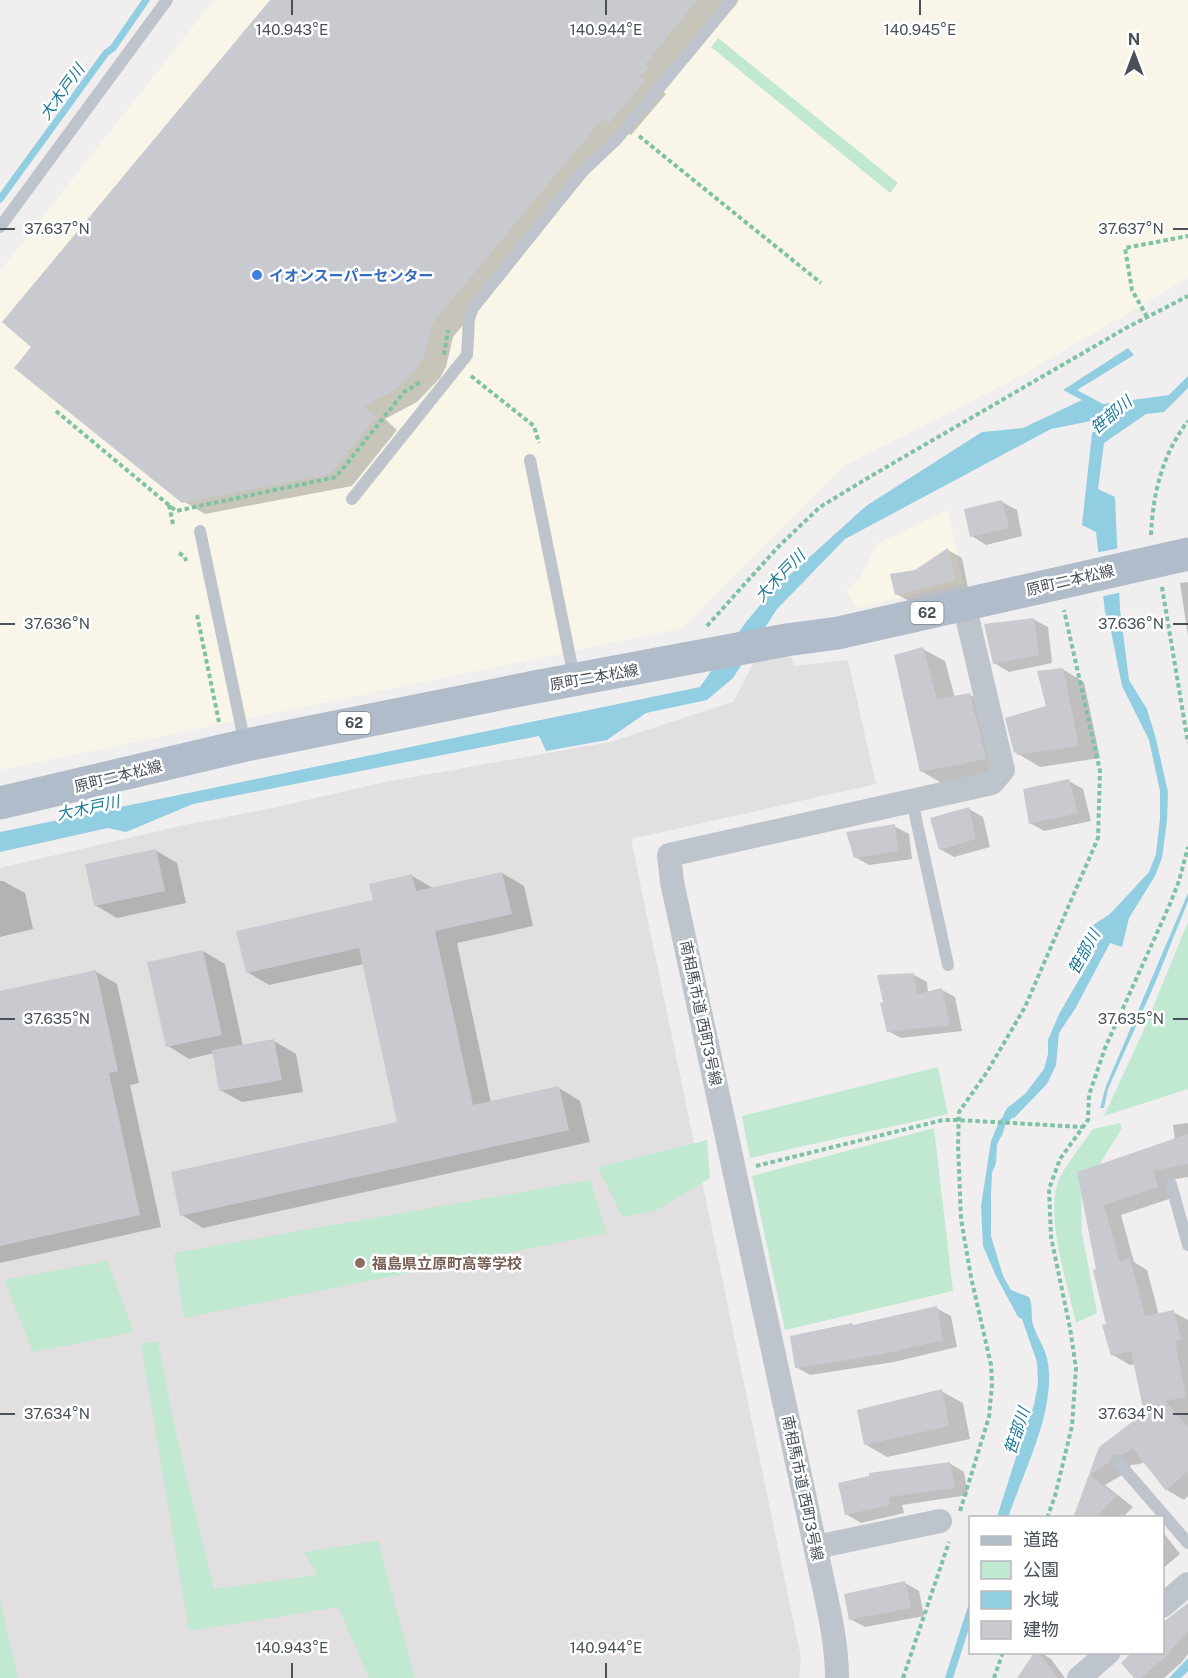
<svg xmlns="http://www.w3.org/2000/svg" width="1188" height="1678" viewBox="0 0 1188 1678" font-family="'Public Sans','Noto Sans JP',sans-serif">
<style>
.commercial{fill:#f9f5e8}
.education{fill:#e1dfdf}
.green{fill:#c1e9d2}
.water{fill:#92cee1}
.pier{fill:#f0eeee}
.shadow{fill:#0003}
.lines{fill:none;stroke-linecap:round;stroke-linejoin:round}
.stream{stroke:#92cee1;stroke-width:7}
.building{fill:#c9cad0}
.path{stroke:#7dc3a3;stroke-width:4;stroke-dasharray:4.5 3;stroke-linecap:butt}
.lane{stroke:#bec4cb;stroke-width:12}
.street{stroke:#bec4cb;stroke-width:24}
.primary{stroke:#b0bcca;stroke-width:33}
.ticks{fill:none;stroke:#485059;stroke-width:2}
.shop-dot{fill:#3f7fe0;stroke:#fff;stroke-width:2}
.education-dot{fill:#8d6e63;stroke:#fff;stroke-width:2}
.labels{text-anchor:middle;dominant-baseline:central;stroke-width:5;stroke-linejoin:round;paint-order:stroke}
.shield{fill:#fff;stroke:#7f848b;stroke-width:1.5}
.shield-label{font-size:14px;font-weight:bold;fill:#485059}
.shop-label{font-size:15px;font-weight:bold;fill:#366cbe;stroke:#fff;text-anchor:start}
.street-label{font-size:15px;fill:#485059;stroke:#fff}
.education-label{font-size:15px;font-weight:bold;fill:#785e54;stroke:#fff;text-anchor:start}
.water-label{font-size:16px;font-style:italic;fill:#1c7998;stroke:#fff}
.ticks-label{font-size:15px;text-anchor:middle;fill:#485059;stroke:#fff;stroke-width:5;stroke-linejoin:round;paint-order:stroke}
</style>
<rect width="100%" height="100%" fill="#f0eeee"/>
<!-- commercial -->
<g class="commercial">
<polygon points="214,0 1188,0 1188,278 1017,378 844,466 683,628 0,770 0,271"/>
<polygon points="948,510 963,583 857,608 846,591 860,578 877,544"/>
</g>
<!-- education -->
<polygon class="education" points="790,653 794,666 848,660 876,784 631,839 801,1658 799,1678 0,1678 0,868 184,825 268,809 385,782 610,742 733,702 754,662"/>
<!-- green -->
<g class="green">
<polygon points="718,38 898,183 890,193 711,47"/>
<polygon points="1188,922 1188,1089 1104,1116 1142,1034"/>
<polygon points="938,1067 948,1114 750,1158 742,1116"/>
<path d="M1120,1123L1122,1128L1081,1194L1082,1233L1097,1313L1076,1323C1068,1286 1048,1226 1056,1189C1060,1170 1082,1145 1093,1129Z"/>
<polygon points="934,1128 953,1291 785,1330 752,1176"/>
<polygon points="707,1140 710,1178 655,1211 622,1217 598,1167"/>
<polygon points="590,1180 607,1233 184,1318 174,1253"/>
<polygon points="107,1261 134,1332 33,1352 4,1280"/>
<polygon points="158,1342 175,1429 214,1589 318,1575 304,1552 378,1541 415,1678 369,1678 338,1607 189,1631 141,1343"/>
<polygon points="0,1600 18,1678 0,1678"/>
</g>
<!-- water -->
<g class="water">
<polygon points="1128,348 1134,355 1077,390 1103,404 1169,395 1188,376 1188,388 1164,412 1146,414 1104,443 1098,489 1115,497 1120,609 1129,680 1147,709 1156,739 1168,792 1167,821 1162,858 1155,876 1129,918 1122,947 1110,943 1075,1009 1059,1033 1056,1065 1047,1084 1014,1118 1002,1118 1007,1108 1025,1094 1044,1069 1048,1054 1048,1040 1059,1014 1094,954 1099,938 1087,929 1110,914 1149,872 1156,854 1160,819 1160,791 1149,740 1122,686 1110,626 1105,612 1096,532 1082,525 1092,433 1111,417 1051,429 845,539 777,609 733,678 707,700 646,713 607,740 546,751 539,736 193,804 126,832 108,828 0,852 0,832 700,687 746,622 772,591 866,506 982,432 1023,428 1082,400 1063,390"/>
<polygon points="1188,893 1188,901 1156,981 1108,1089 1104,1108 1100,1108 1106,1086"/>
<path d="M997,1127H1005L997,1145L996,1163L992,1173L991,1195V1236L1003,1276L1011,1290L1029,1297C1033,1305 1031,1312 1032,1320C1034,1333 1044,1345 1047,1358C1058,1407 1023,1472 1008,1518L997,1517L1024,1432L1034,1405L1038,1384L1037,1362L1022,1319L1018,1317L996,1276L983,1246L981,1206L991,1141Z"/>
<polygon points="970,1600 970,1625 953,1678 945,1678"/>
<polygon points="1188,1658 1188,1671 1181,1678 1169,1678"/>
</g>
<!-- pier -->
<polygon class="pier" points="1120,548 1122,592 1100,597 1095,553"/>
<!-- shadow -->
<g class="shadow">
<polygon points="272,0 729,0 661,90 666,94 631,135 624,131 453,337 446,367 440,378 417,402 385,419 397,430 352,486 205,514 183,501 34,347"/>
<polygon points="1002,502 1017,510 1022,536 986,545 972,536"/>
<polygon points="948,550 962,558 968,588 911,602 896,594 915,571"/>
<polygon points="1188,582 1188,636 1180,583"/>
<polygon points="1033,619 1048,627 1052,663 1009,672 994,663"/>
<polygon points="923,649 945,661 955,698 970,695 992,707 1007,771 943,784 921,771"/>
<polygon points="1062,669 1084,682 1100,758 1040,767 1015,752 1048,707"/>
<polygon points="1069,781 1083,789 1091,821 1044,831 1030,823"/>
<polygon points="969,809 983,817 990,847 954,857 940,849"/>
<polygon points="894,826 909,834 912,859 869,865 855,857"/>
<polygon points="155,850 177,863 186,903 117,918 95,905"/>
<polygon points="502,873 524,886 533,926 457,943 491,1103 559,1088 580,1101 590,1142 203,1228 182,1215 399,1123 364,964 269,985 247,972 374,901 412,876 433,888"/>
<polygon points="0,881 3,881 25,893 33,929 0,937"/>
<polygon points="203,951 225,964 243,1046 274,1041 296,1054 303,1092 242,1102 220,1090 214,1053 189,1059 168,1046"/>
<polygon points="95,971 117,984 139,1083 130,1085 161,1227 0,1263 0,992"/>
<polygon points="914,975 927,982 928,993 942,990 955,997 962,1031 901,1038 888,1031"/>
<polygon points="1188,1123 1188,1177 1170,1180 1175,1197 1121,1215 1134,1262 1147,1270 1159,1315 1173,1312 1188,1320 1188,1496 1184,1500 1167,1490 1145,1462 1140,1464 1131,1465 1127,1472 1105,1485 1133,1507 1122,1518 1075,1518 1100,1448 1145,1414 1135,1364 1130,1365 1113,1355 1078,1173 1175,1140 1173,1125"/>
<polygon points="936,1308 951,1316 957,1347 894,1362 810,1375 796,1367 854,1326"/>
<polygon points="941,1391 963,1403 970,1439 887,1457 865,1444"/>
<polygon points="949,1463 964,1472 968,1495 902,1505 904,1513 861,1523 846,1514"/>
<polygon points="1162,1531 1180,1554 1162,1569"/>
<polygon points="905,1583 919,1591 924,1616 865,1627 850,1619"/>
<polygon points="1188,1604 1188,1654 1181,1663 1164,1678 1136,1678 1123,1663 1133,1652 1162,1652"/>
<polygon points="1036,1652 1040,1652 1051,1659 1065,1678 1020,1678"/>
</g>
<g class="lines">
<!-- stream -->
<g class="stream">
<polyline points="0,199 106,53 113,48 146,0"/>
<polyline points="999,1134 1002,1123 1014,1111"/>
</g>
</g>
<!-- building -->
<g class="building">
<polygon points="270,0 697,0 645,64 649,67 640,77 646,80 609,123 602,119 432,324 425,354 419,366 395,390 364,406 376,417 330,474 182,503 14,368 31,347 2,322"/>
<polygon points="1002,500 1009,528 970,537 964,509"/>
<polygon points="948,548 955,580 895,595 890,574 915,570"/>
<polygon points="1034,618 1039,655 993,664 984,624"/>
<polygon points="923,647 937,699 970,693 986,759 920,772 894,655"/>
<polygon points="1063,668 1079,746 1017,755 1016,752 1014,753 1005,718 1046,706 1037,671"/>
<polygon points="1069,779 1078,813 1029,824 1023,789"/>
<polygon points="969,807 976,839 939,850 930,818"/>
<polygon points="895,824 898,851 854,858 846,832"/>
<polygon points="156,849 165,891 94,906 85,864"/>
<polygon points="502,872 512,914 435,931 473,1105 559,1086 569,1130 180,1216 171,1172 397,1122 359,948 246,973 236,931 373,900 369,884 412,874 416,891"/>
<polygon points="203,950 222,1035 166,1047 147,962"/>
<polygon points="96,970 118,1071 109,1073 140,1215 0,1246 0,991"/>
<polygon points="914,973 917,994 942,988 950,1025 887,1032 880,1003 883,1002 877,975"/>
<polygon points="274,1039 282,1080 219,1091 212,1050"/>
<polygon points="1188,1134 1188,1164 1153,1171 1158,1187 1104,1205 1120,1262 1130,1258 1145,1316 1174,1310 1181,1339 1175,1341 1186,1397 1165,1401 1188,1427 1188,1471 1166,1491 1133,1449 1122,1455 1116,1454 1112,1456 1110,1462 1089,1475 1117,1496 1095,1518 1073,1518 1099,1447 1144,1413 1131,1351 1111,1356 1102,1325 1106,1324 1093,1270 1096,1269 1077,1172"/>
<polygon points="937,1306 943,1340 879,1355 795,1368 790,1336 852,1323 853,1325"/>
<polygon points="942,1389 949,1426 864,1445 857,1410"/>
<polygon points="950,1462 955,1488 889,1497 890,1505 845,1515 838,1483 869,1476 869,1473"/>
<polygon points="905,1581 911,1608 849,1620 844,1594"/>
<polygon points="1188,1603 1188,1631 1168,1653 1170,1653 1141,1678 1134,1678 1121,1663 1131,1653 1162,1653 1162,1623"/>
<polygon points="1034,1653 1039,1653 1058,1678 1017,1678"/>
</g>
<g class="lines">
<!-- path -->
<g class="path">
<polyline points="639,136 821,283"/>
<polyline points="1147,317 1132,290 1125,248 1188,236"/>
<polyline points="444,355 448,330"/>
<polyline points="471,376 534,426 539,443"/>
<polyline points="56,411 176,511 336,477 404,392 422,381"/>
<polyline points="169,505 173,524"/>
<path d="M1151,535C1153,493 1162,455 1188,421"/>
<polyline points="179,553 185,557 186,561"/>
<polyline points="1162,587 1188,743"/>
<polyline points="197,615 219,722"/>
<polyline points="707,626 778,547 820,507 871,476 1126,328 1188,296"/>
<polyline points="756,1166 943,1120 958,1120 1082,1127"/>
<polyline points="960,1511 989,1417 992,1384 991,1365 971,1277 961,1219 958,1145 959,1112 987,1072 1025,1007 1098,838 1100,771 1064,610"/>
<polyline points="1047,1518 1055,1496 1072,1426 1076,1368 1070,1328 1051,1237 1049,1189 1060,1159 1088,1120 1089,1095 1105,1048 1170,904 1179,881 1188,847"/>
<polyline points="903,1678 949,1542"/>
<polyline points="994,1678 1003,1652"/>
</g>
<!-- lane -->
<g class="lane">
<polyline points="0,227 167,0"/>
<polyline points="530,460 574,677"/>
<polyline points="352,499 467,355 469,319 473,308 582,172 616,140 732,0"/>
<polyline points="200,531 245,744"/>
<polyline points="912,801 948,965"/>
<polyline points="1171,1184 1188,1245"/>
<polyline points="1118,1462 1188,1543"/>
</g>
<!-- street -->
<g class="street">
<polyline points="816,1547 940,1521"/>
<polyline points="1162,1606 1188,1584"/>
<path d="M837,1678C837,1640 827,1602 819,1564L672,882L669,855L992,783L1003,770L964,604"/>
<polyline points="1079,1678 1109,1652"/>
</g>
<!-- primary -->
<polyline class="primary" points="0,803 246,745 535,687 786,640 838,633 1188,554"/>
</g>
<!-- ticks -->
<path class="ticks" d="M292,0V15M606,0V15M920,0V15M0,229H15M1173,229H1188M0,624H15M1173,624H1188M0,1019H15M1173,1019H1188M0,1414H15M1173,1414H1188M292,1663V1678M606,1663V1678"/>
<!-- markers -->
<circle class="shop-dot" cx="257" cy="275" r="6"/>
<circle class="education-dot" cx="360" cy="1263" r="6"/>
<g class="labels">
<!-- shield labels -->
<g class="shield">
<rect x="910.5" y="602" width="33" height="22" rx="4.5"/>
<rect x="337.5" y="712" width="33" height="22" rx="4.5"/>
</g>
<g class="shield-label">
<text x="927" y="613">62</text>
<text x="354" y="723">62</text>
</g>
<!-- shop labels -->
<g class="shop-label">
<text x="269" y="275">イオンスーパーセンター</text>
</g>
<!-- street labels -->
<g class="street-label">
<text transform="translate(1070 580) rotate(-13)">原町二本松線</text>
<text transform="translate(594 677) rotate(-10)">原町二本松線</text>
<text transform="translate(118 776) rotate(-14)">原町二本松線</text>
<text transform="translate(701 1013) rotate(78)">南相馬市道 西町3号線</text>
<text transform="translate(803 1488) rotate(78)">南相馬市道 西町3号線</text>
</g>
<!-- education labels -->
<g class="education-label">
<text x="372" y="1263">福島県立原町高等学校</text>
</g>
<!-- water labels -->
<g class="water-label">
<text transform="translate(62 92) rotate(-54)">大木戸川</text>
<text transform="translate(1111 415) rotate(-40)">笹部川</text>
<text transform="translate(780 576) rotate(-46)">大木戸川</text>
<text transform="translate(88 808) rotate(-12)">大木戸川</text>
<text transform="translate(1084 952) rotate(-61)">笹部川</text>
<text transform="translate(1017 1431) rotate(-72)">笹部川</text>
</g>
</g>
<g class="ticks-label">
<text x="292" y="35">140.943°E</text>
<text x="606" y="35">140.944°E</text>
<text x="920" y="35">140.945°E</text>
<text x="57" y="234">37.637°N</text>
<text x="1131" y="234">37.637°N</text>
<text x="57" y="629">37.636°N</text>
<text x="1131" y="629">37.636°N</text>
<text x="57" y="1024">37.635°N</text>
<text x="1131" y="1024">37.635°N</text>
<text x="57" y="1419">37.634°N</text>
<text x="1131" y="1419">37.634°N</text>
<text x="292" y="1653">140.943°E</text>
<text x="606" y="1653">140.944°E</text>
</g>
<!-- legend -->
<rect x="969" y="1516" width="195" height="138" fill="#ffffff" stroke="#b6b9bd" stroke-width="1.5"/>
<rect x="981" y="1536" width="30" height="9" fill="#b0bcca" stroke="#b6b9bd" stroke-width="1.5"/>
<text x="1023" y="1546" font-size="18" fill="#485059">道路</text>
<rect x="981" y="1561" width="30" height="18" fill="#c1e9d2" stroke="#b6b9bd" stroke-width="1.5"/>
<text x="1023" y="1576" font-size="18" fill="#485059">公園</text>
<rect x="981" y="1591" width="30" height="18" fill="#92cee1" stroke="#b6b9bd" stroke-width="1.5"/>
<text x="1023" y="1606" font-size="18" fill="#485059">水域</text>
<rect x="981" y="1621" width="30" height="18" fill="#c9cad0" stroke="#b6b9bd" stroke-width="1.5"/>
<text x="1023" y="1636" font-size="18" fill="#485059">建物</text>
<!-- north arrow -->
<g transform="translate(1134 54)" stroke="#ffffff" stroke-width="4.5" paint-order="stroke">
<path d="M0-4.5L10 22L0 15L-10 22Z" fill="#485059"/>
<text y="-9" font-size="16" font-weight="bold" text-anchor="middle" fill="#485059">N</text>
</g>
</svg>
